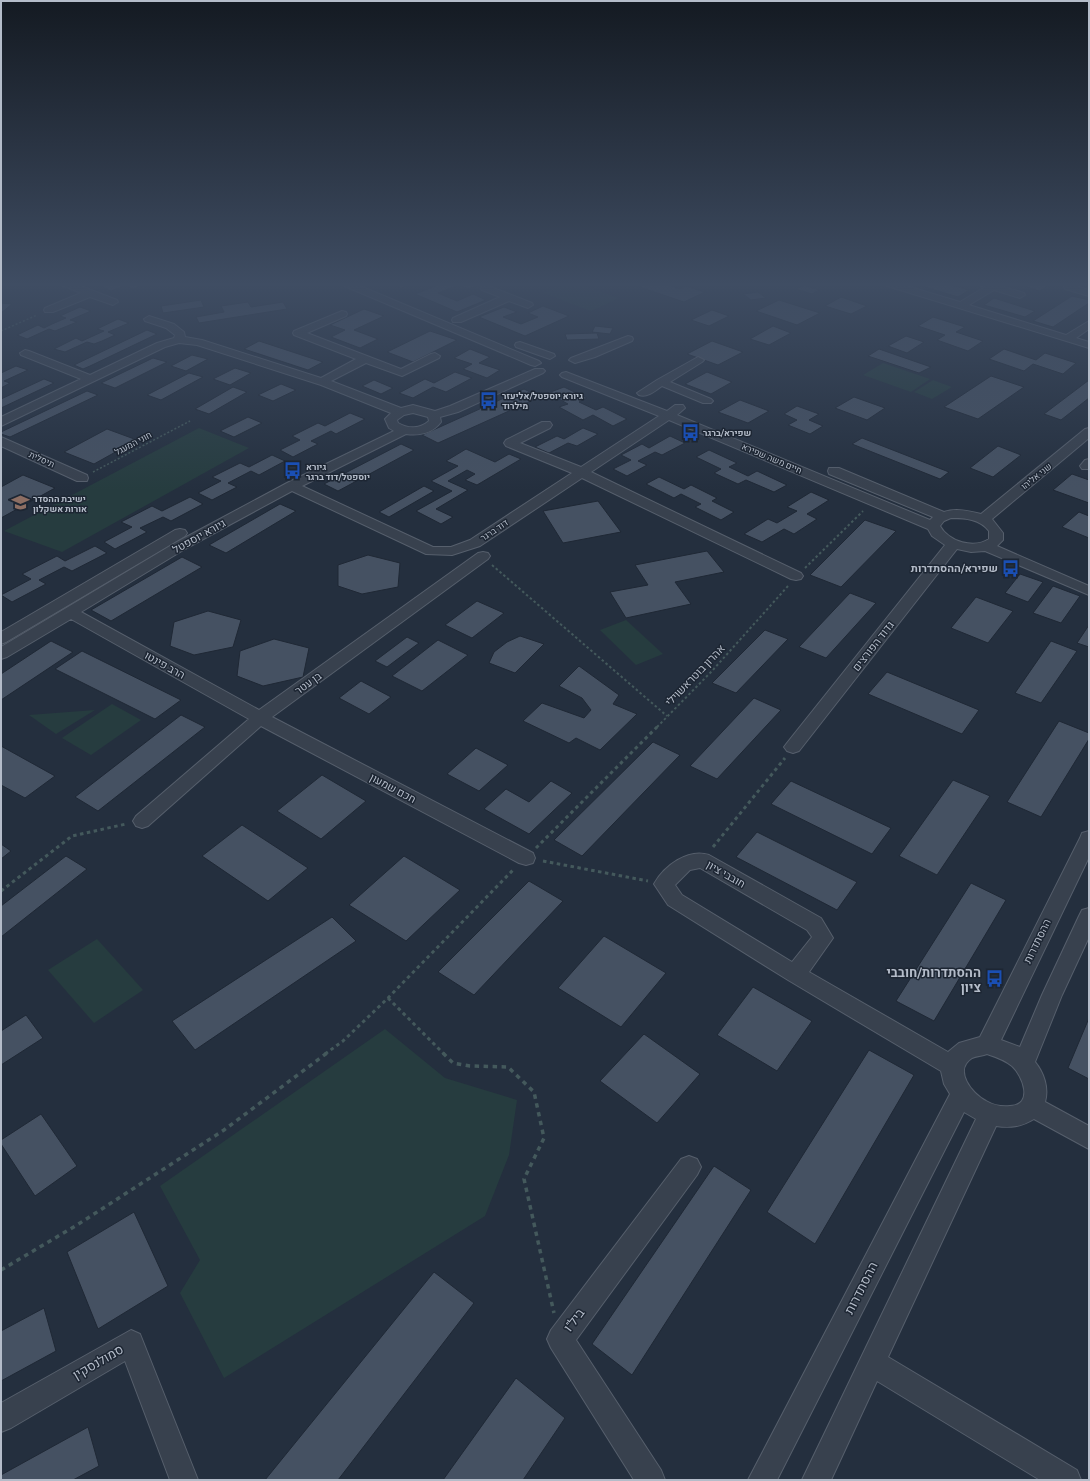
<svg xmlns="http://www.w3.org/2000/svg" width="1090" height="1481" viewBox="0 0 1090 1481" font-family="'PT Sans Narrow',Heebo,sans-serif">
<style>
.green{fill:#263c3f}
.building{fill:#455162;stroke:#1f2835}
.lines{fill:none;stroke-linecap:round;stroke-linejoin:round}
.minor-casing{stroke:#565f6c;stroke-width:2}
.path-far3{stroke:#44595c;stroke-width:1.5;stroke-dasharray:2 2;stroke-linecap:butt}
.path-far2{stroke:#44595c;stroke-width:2;stroke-dasharray:2.5 2.5;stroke-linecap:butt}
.path-far1{stroke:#44595c;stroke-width:3;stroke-dasharray:3.5 3.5;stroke-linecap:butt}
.path{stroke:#44595c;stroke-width:3.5;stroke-dasharray:4.5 4.5;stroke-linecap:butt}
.minor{fill:#38414e;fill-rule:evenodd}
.labels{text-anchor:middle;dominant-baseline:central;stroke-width:3;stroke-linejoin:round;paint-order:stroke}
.far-poi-label{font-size:9px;font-weight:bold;fill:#b4bcc9;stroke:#1d2633;text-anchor:start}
.far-street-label{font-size:9px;fill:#b4bcc9;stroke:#1d2633}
.street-label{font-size:11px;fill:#b4bcc9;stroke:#1d2633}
.poi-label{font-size:11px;font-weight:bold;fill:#b4bcc9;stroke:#1d2633;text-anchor:end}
.near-poi-label{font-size:13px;font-weight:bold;fill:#b4bcc9;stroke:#1d2633;text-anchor:end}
.near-street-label{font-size:13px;fill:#b4bcc9;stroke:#1d2633}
</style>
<rect width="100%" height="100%" fill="#242f3e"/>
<!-- green -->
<g class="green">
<polygon points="567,283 576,283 619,298 591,311 543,293"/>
<polygon points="883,363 930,379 911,392 863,375"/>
<polygon points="933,380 952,387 932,399 914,392"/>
<polygon points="199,428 249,448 62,552 4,531"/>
<polygon points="626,620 663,654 636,665 600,630"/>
<polygon points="112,704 141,720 91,755 62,738"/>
<polygon points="95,710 56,734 29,715"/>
<polygon points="97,939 143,990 94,1023 48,970"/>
<polygon points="385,1029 445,1078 517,1100 509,1155 485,1216 224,1378 180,1293 200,1260 160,1186"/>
</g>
<!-- building -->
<g class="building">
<polygon points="91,283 111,284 146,283 134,289 124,286 111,291 102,287 104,287"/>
<polygon points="389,283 414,283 401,288"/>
<polygon points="443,283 483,283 469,289 459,285 438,293 457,301 473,294 486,300 457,312 415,294"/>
<polygon points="633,283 662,283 680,289 686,286 705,292 684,302 631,284"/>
<polygon points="912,283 944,283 969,290 958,297"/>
<polygon points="1014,283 1041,283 1049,285 1040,291"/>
<polygon points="804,285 819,290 812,294 796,289"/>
<polygon points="758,292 766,298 751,300 743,294"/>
<polygon points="1072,296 1089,300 1089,303 1053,327 1033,321"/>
<polygon points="841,297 867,306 851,314 825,306"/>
<polygon points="994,298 1035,311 1025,317 984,305"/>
<polygon points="201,300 204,307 163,313 161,306"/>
<polygon points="779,300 820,313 797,325 756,311"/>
<polygon points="248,302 251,307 283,302 287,309 199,323 196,317 224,312 221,306"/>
<polygon points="1,303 12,304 1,313"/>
<polygon points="543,306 569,316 525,336 479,317 504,307 517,312 503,317 521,324 538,317 528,313"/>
<polygon points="80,307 91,311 70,320 77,322 55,331 49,329 27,339 17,335 38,325 44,328 52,324 66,318 60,316"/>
<polygon points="364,309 384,316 354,330 378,339 360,348 331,337 345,330 330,325"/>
<polygon points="712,310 729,316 709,326 691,320"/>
<polygon points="933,317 965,327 956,332 983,341 968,351 937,340 945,335 918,326"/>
<polygon points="118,319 129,323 108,332 115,335 102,341 94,344 87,342 65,352 54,349 76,338 82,341 104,331 97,329"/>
<polygon points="595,326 613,328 610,334 592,332"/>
<polygon points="773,326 791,333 769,345 750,339"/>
<polygon points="147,330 157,334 90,366 83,369 74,365"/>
<polygon points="430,331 457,340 413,362 387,352"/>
<polygon points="597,333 599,339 567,340 565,334"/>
<polygon points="906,336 924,342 907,353 888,346"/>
<polygon points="259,341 323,362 308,370 244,349"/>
<polygon points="712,341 743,352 718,365 687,354"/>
<polygon points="470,349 490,357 479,363 500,370 487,378 463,369 472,364 454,358"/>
<polygon points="879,349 931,367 919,373 868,356"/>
<polygon points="1004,349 1036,360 1045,353 1076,363 1063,374 1033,364 1024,371 989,359"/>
<polygon points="192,355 208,359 186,371 171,366"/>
<polygon points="153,358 167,362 115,388 101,383"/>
<polygon points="16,366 28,370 4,381 10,383 1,388 1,373"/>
<polygon points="235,368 251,373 230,385 213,379"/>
<polygon points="455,372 472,378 446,392 433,387 413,398 399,393 425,379 434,383"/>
<polygon points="707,372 732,382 711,394 685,384"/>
<polygon points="189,373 203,377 161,400 147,395"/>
<polygon points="991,376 1024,387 978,419 944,407"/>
<polygon points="44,379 54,383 1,408 1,399"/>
<polygon points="374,380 393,388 381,394 362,386"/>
<polygon points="1089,380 1089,398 1061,420 1044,414"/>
<polygon points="281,384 296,390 273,401 258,395"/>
<polygon points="233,387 247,392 209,414 195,409"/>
<polygon points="564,387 587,398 579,402 596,410 603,407 627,419 613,426 593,415 583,420 559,407 568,404 548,393"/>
<polygon points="524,389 540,397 438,443 422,435"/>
<polygon points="87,391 98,395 10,437 1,434 1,432"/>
<polygon points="854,397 885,408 867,420 835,408"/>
<polygon points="740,400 769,411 748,423 718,412"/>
<polygon points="797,406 819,414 809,420 823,426 810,434 788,425 797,420 784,414"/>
<polygon points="350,413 365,419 336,434 331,431 311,441 318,444 293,457 280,450 300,440 292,436 318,423 325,426"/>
<polygon points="248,417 262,423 234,437 220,431"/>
<polygon points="583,428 598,434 577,446 568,443 549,453 535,447 557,436 564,439"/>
<polygon points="107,429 137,440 94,464 64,452"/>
<polygon points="670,436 685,443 662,455 655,452 638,461 647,465 627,476 613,469 631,460 621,455 642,444 649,448"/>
<polygon points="862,438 949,472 940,479 852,444"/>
<polygon points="401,444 414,450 338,491 324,484"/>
<polygon points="998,446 1021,455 993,477 970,468"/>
<polygon points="466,449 495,462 509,454 521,459 477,485 465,480 475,474 467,470 448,481 468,490 436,509 453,517 441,524 416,511 452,491 431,481 458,466 446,461"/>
<polygon points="709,450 737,463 729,467 748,476 757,471 787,485 774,492 746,480 738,484 714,473 721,469 696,457"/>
<polygon points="272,455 285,461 259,475 251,471 228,483 237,487 212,500 198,493 221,481 212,477 240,463 249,467"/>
<polygon points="1072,474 1089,480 1089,503 1053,490"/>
<polygon points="23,475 55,488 1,518 1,487"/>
<polygon points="659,477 684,489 691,485 717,498 712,501 734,512 721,520 695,507 701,504 681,494 674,498 646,484"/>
<polygon points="424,486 434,491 389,517 379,512"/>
<polygon points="811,492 829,500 807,514 817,519 794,534 784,529 762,542 744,534 768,519 777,523 797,511 787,507"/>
<polygon points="190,497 203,504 171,521 163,517 140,528 147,532 115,549 104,542 132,527 121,522 152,506 162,511"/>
<polygon points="598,501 621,532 563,543 543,511"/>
<polygon points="280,504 296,511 226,553 209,545"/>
<polygon points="1079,512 1089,516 1089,538 1062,527"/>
<polygon points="865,520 896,531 841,587 810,575"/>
<polygon points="95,546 107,553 72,571 64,567 39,580 46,584 12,602 1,595 31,579 22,574 57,556 65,561"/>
<polygon points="707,551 724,572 675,582 691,604 626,618 610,592 648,585 635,565"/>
<polygon points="368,555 400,563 398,587 362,594 338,586 338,565"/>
<polygon points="182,557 202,567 111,621 91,610"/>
<polygon points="1020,574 1043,582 1028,602 1005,593"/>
<polygon points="1053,586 1080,596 1061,623 1033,613"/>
<polygon points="850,593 876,603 826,658 799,647"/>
<polygon points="976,597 1013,611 988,643 951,628"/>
<polygon points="477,601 504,613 472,638 445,625"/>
<polygon points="208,611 241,620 233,647 194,655 170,646 174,622"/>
<polygon points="1089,625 1089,647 1077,643"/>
<polygon points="765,630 788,639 736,693 712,683"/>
<polygon points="520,636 544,644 515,673 489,663 494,652 507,642"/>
<polygon points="407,637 419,643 387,667 375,661"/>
<polygon points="274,639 309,648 303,677 263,686 237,676 240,651"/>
<polygon points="438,640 468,655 422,691 392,676"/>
<polygon points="51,641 73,652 1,700 1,674"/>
<polygon points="1051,641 1077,651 1041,703 1015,693"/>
<polygon points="82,651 181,700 155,719 55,669"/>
<polygon points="579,666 619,695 613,704 637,714 600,750 576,738 569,743 523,721 542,703 584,718 591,710 582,698 559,686"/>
<polygon points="887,672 979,710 962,734 868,694"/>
<polygon points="361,681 391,697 369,714 339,698"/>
<polygon points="754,698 781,710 717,779 690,766"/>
<polygon points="181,715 205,727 98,811 75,797"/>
<polygon points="1059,721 1089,733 1089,739 1041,817 1007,802"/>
<polygon points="653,742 680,755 582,856 554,840"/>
<polygon points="1,746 55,776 25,798 1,785"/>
<polygon points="476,748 508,765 479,791 447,774"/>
<polygon points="322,775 366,801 321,839 277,811"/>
<polygon points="953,780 990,796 937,875 899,856"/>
<polygon points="551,781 572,793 529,834 484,809 506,789 529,802"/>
<polygon points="791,781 891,828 872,854 771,804"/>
<polygon points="242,825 308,868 268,901 202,856"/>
<polygon points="757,832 857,882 837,910 736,857"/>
<polygon points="1,844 11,851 1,859"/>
<polygon points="66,856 87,869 1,937 1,906"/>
<polygon points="404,856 460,890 406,941 349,905"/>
<polygon points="529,881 563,901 474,995 438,972"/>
<polygon points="971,883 1006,900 934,1021 896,1001"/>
<polygon points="332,917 356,941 195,1050 172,1021"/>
<polygon points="604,936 666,973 621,1027 558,988"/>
<polygon points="753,987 812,1021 777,1071 717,1035"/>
<polygon points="26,1015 43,1038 1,1065 1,1031"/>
<polygon points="1089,1018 1089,1079 1068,1068"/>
<polygon points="644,1034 700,1074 657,1123 600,1081"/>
<polygon points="869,1050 914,1075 815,1244 767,1212"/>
<polygon points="41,1114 77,1166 35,1196 1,1144 1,1140"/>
<polygon points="714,1166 751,1190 632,1375 592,1344"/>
<polygon points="134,1212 168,1286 98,1329 67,1252"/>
<polygon points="434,1272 474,1303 338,1480 265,1480"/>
<polygon points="44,1308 56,1351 1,1381 1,1331"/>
<polygon points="516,1378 565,1418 523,1480 443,1480"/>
<polygon points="88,1427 99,1466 73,1480 1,1480 1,1475"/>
</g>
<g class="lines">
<defs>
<g id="minor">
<polygon points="60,283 73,283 117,300 118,302 113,305 90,297 53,312 45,312 44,310 45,308 81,293 62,285"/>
<polygon points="340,283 353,283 539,361 541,363 535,366 531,365 342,285"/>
<polygon points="882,283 897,283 960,302 985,287 978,285 976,283 991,283 1024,293 1025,295 1020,298 994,290 969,305 1066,335 1089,321 1089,329 1076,338 1089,342 1089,348 884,285"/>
<polygon points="1069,284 1089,290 1089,296 1065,289 1064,287 1065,285"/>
<polygon points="486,285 532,303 533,305 528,308 509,301 461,322 453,322 452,320 453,318 500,297 482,290 481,288 482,286"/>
<path d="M342,311L346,312L347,314L346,316L307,333L401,369L431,354L435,353L440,356L439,358L402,376L366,363L331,381L401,408L413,405L435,411L450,406L535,369H543L545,371L543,373L458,412L440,417L441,422C433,433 419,436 406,434L302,486L433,547H451L470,540L572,473L506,446L504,443L506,440L542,422H550L552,425L550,428L520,443L581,467L659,416L562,377L560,375L562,373L566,372L667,411L675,405H683L685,408L677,415L930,520L933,517L829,474L828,471L829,468H839L944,512C956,508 969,511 981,514L1085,429L1089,428V438L992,519L1003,533V540L997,546L1089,586V595L985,551L971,552L957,549L799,751L793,753L787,751L784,747L787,743L945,545L932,536L928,529L669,420L591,472L801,573L803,576L801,579L796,580L791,579L582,478L480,546L452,555L426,554L292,491L185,549L81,612L259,710L478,553L483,552L488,553L490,556L488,559L272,717L533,853L535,858L533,863L526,865L519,863L261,726L148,826L142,828L136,826L133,821L136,816L249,719L71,619L7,657L1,659V647L175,543L287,483L394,431L389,428L385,419L391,413L321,385L197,345L179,343L165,347L1,426V417L81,379L21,355L20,353L25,350L29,351L90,375L157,343L174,338L175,335L166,328L145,321L144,319L149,316L174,324L184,332L185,337L202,340L321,378L356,359L294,335L293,333L294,331ZM413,413L428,417L429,421C420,429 408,429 398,423L397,420L404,415ZM951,518C965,518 980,519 989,531V539C974,549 949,542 940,526L944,521Z"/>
<polygon points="628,336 632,337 633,339 632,341 595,357 575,363 569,360 571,358"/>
<polygon points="520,342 554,354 555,356 550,359 516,347 515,345 516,343"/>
<path d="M698,357L704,360L702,362L670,382L711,399L713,401L711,403H703L662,386C655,391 647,398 639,395L637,393L657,380Z"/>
<polygon points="1,437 87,475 88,478 87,481 77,481 1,446"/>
<polygon points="1089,459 1089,469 1082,469 1080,466 1085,460"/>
<polygon points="180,529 185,530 187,533 185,536 6,642 1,644 1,632 175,530"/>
<path d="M1089,831V857L1001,1040L1020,1047L1042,995L1079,916L1082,910L1089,908V937L1062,995L1035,1062C1044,1073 1049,1088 1045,1102L1089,1126V1149L1034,1119C1021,1127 1010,1128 996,1126L888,1357L1077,1470L1081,1480H1040L877,1381L831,1480H802L976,1119L964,1112L777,1480H748L950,1094L944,1084L941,1071L788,980L668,905L654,884C664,866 688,848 709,855L821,918L833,938L809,972L948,1052L959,1043L980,1037L1080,838L1082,833ZM700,868L807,930L812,937L792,962L682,895L675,885L690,870ZM987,1054C996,1057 1005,1060 1012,1066C1023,1076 1034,1105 1010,1106C1002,1107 993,1105 986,1101C972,1094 953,1070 972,1058C976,1056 982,1056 987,1054Z"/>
<polygon points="689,1156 697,1159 701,1167 697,1175 576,1340 661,1470 665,1480 634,1480 551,1348 547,1339 551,1330 681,1159"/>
<polygon points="131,1330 140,1334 198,1480 170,1480 125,1361 11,1428 1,1432 1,1403"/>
</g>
</defs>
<!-- minor casing -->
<use href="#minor" class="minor-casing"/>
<!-- path-far3 -->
<g class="path-far3">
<polyline points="1,331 37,315"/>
<polyline points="93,472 190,421"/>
</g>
<!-- path-far2 -->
<g class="path-far2">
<polyline points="492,565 667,716"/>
<polyline points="805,568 863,511"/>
<polyline points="657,727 712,671 788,586"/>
</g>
<!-- path-far1 -->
<g class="path-far1">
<polyline points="713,847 785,758"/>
<polyline points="536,848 658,726"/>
<polyline points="543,861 648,881"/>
<polyline points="1,891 72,836 126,824"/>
<polyline points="388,998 444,1054"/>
<polyline points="325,1054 343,1041 388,998 514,869"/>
</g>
<!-- path -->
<g class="path">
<polyline points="443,1053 453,1063 470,1066 508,1067 534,1092 544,1138 524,1179 554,1313"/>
<polyline points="1,1270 77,1225 224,1130 327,1053"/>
</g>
<!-- minor -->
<use href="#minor" class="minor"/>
</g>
<!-- sky -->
<linearGradient id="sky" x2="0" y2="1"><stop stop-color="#141a22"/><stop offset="0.58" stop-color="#3f4d63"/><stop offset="1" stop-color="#3f4d63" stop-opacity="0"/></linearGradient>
<rect width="1090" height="490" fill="url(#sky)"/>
<!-- icons -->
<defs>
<symbol id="bus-bare" viewBox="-9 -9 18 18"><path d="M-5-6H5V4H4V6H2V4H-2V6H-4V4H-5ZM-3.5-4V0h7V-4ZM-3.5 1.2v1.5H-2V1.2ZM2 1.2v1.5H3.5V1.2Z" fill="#1a4fb4" stroke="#1d2633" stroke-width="2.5" paint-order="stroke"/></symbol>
<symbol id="school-bare" viewBox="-9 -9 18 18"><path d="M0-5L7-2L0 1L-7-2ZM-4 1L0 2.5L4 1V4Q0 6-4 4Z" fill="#8d6e63" stroke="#1d2633" stroke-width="2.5" paint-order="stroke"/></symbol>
</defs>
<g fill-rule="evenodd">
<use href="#bus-bare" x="476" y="388" width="25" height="25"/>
<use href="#bus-bare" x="678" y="420" width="25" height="25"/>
<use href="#bus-bare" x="280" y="458" width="25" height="25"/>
<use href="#school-bare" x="8" y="490" width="25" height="25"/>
<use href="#bus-bare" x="998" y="556" width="25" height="25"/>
<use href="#bus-bare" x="982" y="966" width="25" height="25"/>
</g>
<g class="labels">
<!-- far-poi labels -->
<g class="far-poi-label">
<text x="502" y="395">גיורא יוספטל/אליעזר<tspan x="502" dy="10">מילרוד</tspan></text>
<text x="703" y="432">שפירא/ברגר</text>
<text x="306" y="466">גיורא<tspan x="306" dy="10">יוספטל/דוד ברגר</tspan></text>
<text x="33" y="498">ישיבת ההסדר<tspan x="33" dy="10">אורות אשקלון</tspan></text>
</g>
<!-- far-street labels -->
<g class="far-street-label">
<text transform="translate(133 443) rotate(-28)">חוני המעגל</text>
<text transform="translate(772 458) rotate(23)">חיים משה שפירא</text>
<text transform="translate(42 459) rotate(24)">תיסלית</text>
<text transform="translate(1036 476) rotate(-39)">שני אליהו</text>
<text transform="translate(494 530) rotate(-34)">דוד ברגר</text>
</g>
<!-- street labels -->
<g class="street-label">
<text transform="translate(199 536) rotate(-29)">גיורא יוספטל</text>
<text transform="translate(873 646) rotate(-52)">גדוד הפורצים</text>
<text transform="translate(165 665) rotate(29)">הרב פינטו</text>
<text transform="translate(695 675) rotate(-46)">אהרון בוטראשוילי</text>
<text transform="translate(308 683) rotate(-36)">בן עטר</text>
<text transform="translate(393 788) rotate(28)">חכם שמעון</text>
<text transform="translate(726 874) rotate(30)">חובבי ציון</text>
<text transform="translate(1037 941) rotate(-64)">ההסתדרות</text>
</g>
<!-- poi labels -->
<g class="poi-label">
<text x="998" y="568">שפירא/ההסתדרות</text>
</g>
<!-- near-poi labels -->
<g class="near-poi-label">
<text x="981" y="972">ההסתדרות/חובבי<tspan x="981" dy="15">ציון</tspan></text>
</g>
<!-- near-street labels -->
<g class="near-street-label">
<text transform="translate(861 1288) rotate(-63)">ההסתדרות</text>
<text transform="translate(574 1320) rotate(-53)">ביל"ו</text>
<text transform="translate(98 1362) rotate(-30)">סמולנסקין</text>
</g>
</g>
<!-- border -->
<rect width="1090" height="1481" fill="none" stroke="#b4bcc9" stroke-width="4"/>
</svg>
